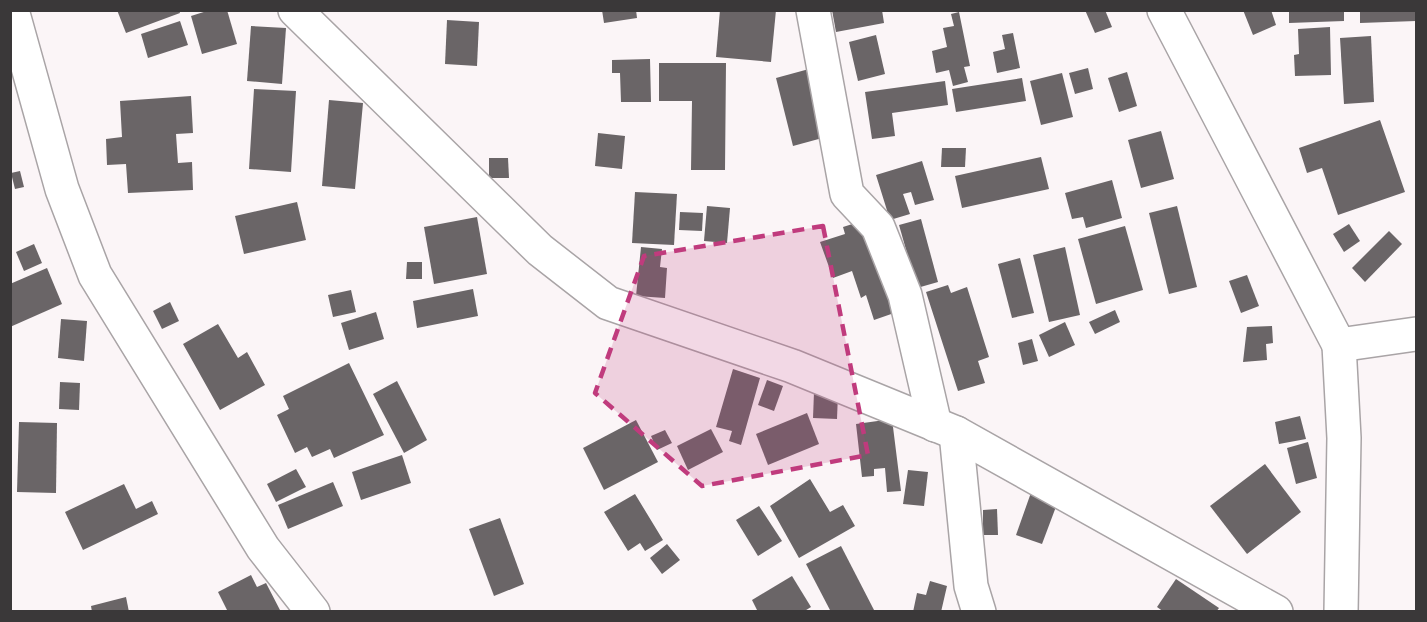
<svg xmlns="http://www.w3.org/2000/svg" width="1427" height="622" viewBox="0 0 1427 622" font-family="Manrope,sans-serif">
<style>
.building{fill:#6a6567}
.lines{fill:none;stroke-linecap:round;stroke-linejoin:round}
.street-casing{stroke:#a9a4a6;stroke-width:36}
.secondary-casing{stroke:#a9a4a6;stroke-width:36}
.street{stroke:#fff;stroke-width:33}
.secondary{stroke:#fff;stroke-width:33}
.marked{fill:#c03b7d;fill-opacity:0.2;stroke:#c03b7d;stroke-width:4.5;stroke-dasharray:12 8;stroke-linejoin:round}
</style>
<rect width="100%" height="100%" fill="#fbf5f7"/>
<!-- building -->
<g class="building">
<polygon points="117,10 179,10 180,13 126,33"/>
<polygon points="210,10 227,10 237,44 202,54 191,16"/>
<polygon points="602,10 636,10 637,18 604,23"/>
<polygon points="720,10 776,10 771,62 716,57"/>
<polygon points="832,10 882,10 884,23 836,32"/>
<polygon points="1085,10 1105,10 1112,27 1095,33"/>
<polygon points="1243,10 1271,10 1276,25 1253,35"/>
<polygon points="1289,10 1344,10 1344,21 1289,23"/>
<polygon points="1360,10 1416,10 1416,21 1360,23"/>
<polygon points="959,12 970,66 964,67 968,82 953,86 949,70 936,73 932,51 947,47 943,28 954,26 951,14"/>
<polygon points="447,20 479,22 477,66 445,64"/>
<polygon points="180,21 188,45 148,58 141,34"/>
<polygon points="251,26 286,28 282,84 247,81"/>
<polygon points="1330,27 1331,75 1295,76 1294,55 1299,54 1298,29"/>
<polygon points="1013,33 1020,68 997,73 993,52 1005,49 1002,35"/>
<polygon points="876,35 885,74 858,81 849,42"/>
<polygon points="1371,36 1374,102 1344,104 1340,38"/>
<polygon points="650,59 651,102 621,102 620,73 612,73 612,60"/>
<polygon points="659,63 726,63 725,170 691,170 692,101 659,101"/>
<polygon points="1088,68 1093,89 1075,94 1069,73"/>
<polygon points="809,69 826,137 793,146 776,78"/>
<polygon points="1127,72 1137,106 1119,112 1108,78"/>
<polygon points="1062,73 1073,117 1041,125 1030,81"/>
<polygon points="1022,78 1026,101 956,112 952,89"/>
<polygon points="945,81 948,105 892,113 895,136 872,139 865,92"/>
<polygon points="254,89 296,91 291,172 249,169"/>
<polygon points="191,96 193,133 176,134 178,163 192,162 193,190 128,193 126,164 107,165 106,139 122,137 120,101"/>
<polygon points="329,100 363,103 355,189 322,186"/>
<polygon points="1380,120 1405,192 1338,215 1322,168 1307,173 1299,148"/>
<polygon points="1161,131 1174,179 1141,188 1128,140"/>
<polygon points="598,133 625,136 622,169 595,166"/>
<polygon points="942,148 966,148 965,167 941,167"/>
<polygon points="1041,157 1049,189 962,208 955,176"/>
<polygon points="489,158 508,158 509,178 489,178"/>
<polygon points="922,161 934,200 915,205 911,192 903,194 910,214 890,220 876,175"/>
<polygon points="20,171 24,187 15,189 11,173"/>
<polygon points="1112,180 1122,218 1086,228 1083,217 1072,219 1065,193"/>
<polygon points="635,192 677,194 674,245 632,243"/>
<polygon points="297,202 306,240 244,254 235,216"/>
<polygon points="707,206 730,208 727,243 704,241"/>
<polygon points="1177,206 1197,287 1169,294 1149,213"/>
<polygon points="680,212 703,213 702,231 679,230"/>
<polygon points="477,217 487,274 434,284 424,227"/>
<polygon points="921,219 938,282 917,288 899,225"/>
<polygon points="865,220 897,312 874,320 866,295 861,298 852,271 833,278 820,242 845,234 843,227"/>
<polygon points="1349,224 1360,241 1344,252 1333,234"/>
<polygon points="1125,226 1143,290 1096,304 1078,239"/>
<polygon points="1389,231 1402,244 1365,282 1352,268"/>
<polygon points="34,244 42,263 24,271 16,252"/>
<polygon points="641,247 662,249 660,267 667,268 665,298 636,296"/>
<polygon points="1065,247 1080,315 1049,322 1033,255"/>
<polygon points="1020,258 1034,313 1012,318 998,264"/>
<polygon points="407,262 422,262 422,279 406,279"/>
<polygon points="47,268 62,304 10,327 10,284"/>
<polygon points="1247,275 1259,306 1241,313 1229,281"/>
<polygon points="948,285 951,293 967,287 989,357 978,361 985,383 958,391 926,292"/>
<polygon points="473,289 478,316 417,328 413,301"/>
<polygon points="351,290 356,312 333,317 328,295"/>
<polygon points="170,302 179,321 162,329 153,311"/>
<polygon points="1115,310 1120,322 1095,334 1089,322"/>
<polygon points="376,312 384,339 349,350 341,323"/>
<polygon points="61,319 87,321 84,361 58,358"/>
<polygon points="1065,322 1075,345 1049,357 1039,335"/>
<polygon points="218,324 238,358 247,352 265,385 220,410 183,344"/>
<polygon points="1272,326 1273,343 1266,344 1267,360 1243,362 1247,327"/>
<polygon points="1032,339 1038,361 1023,365 1018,343"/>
<polygon points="349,363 384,435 334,458 330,449 312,457 307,447 295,453 277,415 289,409 283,396"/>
<polygon points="733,369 760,378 741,445 729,441 732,431 716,427"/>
<polygon points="767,380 783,386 774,411 758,405"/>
<polygon points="397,381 427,440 404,453 373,394"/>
<polygon points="60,382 80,383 79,410 59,409"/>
<polygon points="814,392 838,393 837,419 813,418"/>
<polygon points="807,413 819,444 768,465 756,434"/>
<polygon points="1300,416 1306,439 1279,444 1275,422"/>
<polygon points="892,419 901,491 887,492 885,468 874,469 874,476 862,477 856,424"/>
<polygon points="636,420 658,462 604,490 583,448"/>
<polygon points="19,422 57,423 56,493 17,492"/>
<polygon points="711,429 723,452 688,470 677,446"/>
<polygon points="665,430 672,443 657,450 651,436"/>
<polygon points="1308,442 1317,478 1296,484 1287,448"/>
<polygon points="402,455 411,483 361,500 352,472"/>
<polygon points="1265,464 1301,512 1247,554 1210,506"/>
<polygon points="296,469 306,487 276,502 267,484"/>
<polygon points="908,470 928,472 924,506 903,504"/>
<polygon points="810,479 830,512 843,505 855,526 799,558 770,506"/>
<polygon points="333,482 343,506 288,529 278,505"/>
<polygon points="124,484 136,509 152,501 158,514 83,550 65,512"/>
<polygon points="1033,487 1060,496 1042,544 1016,535"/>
<polygon points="635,494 663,540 645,551 640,543 628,551 604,512"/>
<polygon points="759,506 782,541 758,556 736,520"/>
<polygon points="997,509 998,535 983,535 983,510"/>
<polygon points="500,518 524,584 494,596 469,529"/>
<polygon points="667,544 680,560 662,574 650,558"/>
<polygon points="841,546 874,610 871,612 831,612 806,564"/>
<polygon points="251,575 257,587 266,583 281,612 228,612 218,592"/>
<polygon points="792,576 811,607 803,612 758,612 752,600"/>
<polygon points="1176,579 1219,608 1216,612 1164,612 1157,607"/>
<polygon points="930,581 947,586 941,612 913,612 917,593 926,595"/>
<polygon points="126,597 129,612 92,612 91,606"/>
</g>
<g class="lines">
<defs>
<g id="street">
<polyline points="12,10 62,189 95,275 263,548 313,612"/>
<polyline points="295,10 540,250 608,303 792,366 956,433 1276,612"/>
<polyline points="813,10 847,194 878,227 905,295 935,425"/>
<polyline points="1339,345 1344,438 1341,612"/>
<polyline points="956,433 971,586 979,612"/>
</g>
<polyline id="secondary" points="1164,10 1339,345 1416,334"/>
</defs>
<!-- street casing -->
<use href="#street" class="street-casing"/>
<!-- secondary casing -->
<use href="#secondary" class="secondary-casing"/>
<!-- street -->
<use href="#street" class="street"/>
<!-- secondary -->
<use href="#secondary" class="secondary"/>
</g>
<!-- marked area -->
<path class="marked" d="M823,226L868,455L702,486L595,393L644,256Z"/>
<!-- border -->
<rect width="1427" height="622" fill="none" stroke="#3a3839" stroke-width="24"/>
</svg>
